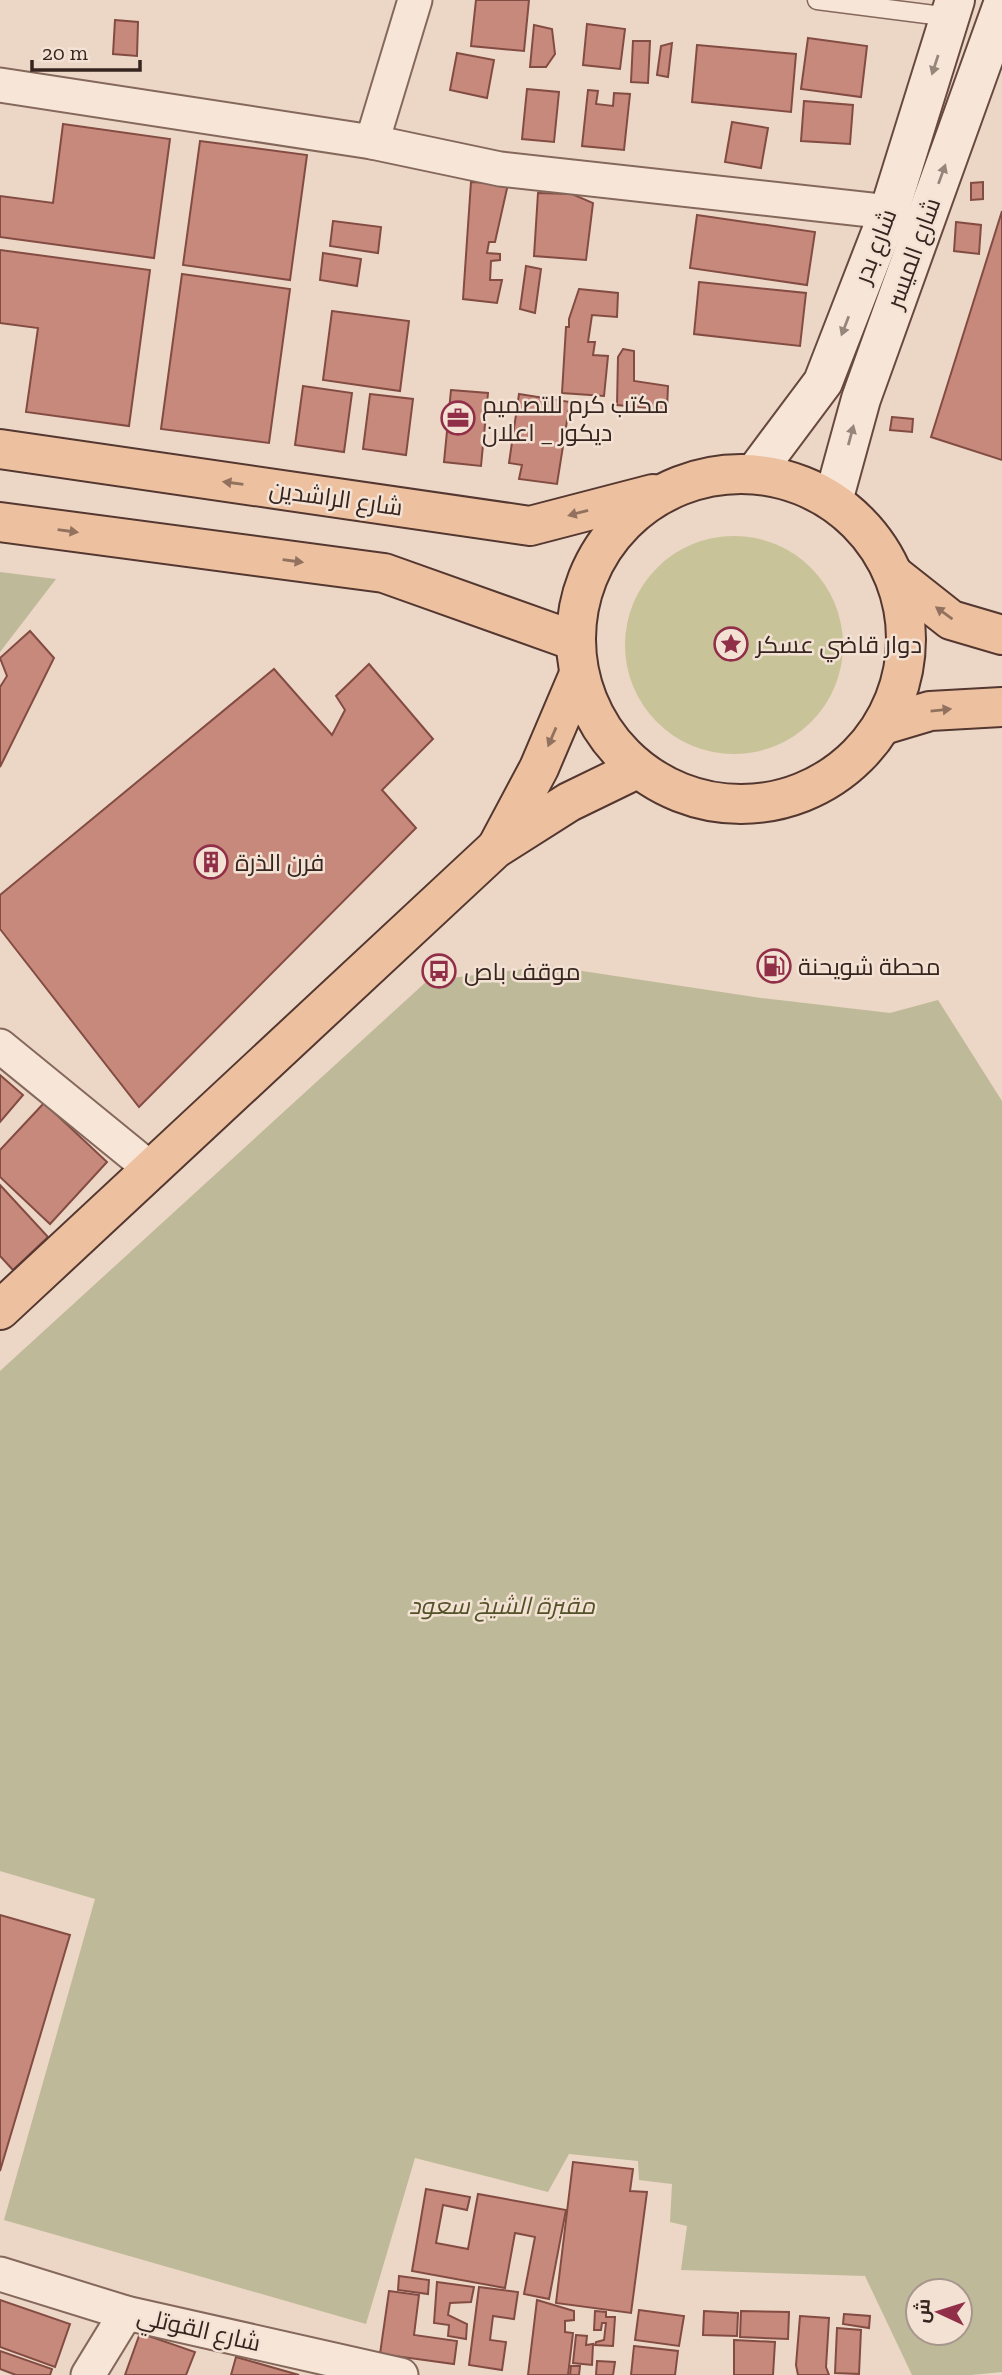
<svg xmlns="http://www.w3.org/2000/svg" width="1002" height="2375" viewBox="0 0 1002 2375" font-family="'Zilla Slab',Cairo,serif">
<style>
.green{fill:#c9c399}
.cemetery{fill:#beb998;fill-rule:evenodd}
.building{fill:#c8897d;stroke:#834c43;stroke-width:2}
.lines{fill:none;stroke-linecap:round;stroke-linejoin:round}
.service-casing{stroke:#85685c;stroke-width:21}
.minor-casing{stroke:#85685c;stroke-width:37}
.secondary-casing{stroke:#67493f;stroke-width:42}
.primary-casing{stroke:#533730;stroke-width:42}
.service{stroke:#f7e6d7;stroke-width:18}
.minor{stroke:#f7e6d7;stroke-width:33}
.secondary{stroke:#f7e6d7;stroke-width:38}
.primary{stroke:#edc19f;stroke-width:38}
.oneway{fill:#96857b}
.oneway2{fill:#92725f}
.labels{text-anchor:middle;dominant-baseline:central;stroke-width:5;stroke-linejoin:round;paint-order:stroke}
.street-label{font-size:24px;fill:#36241f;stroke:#f3e2d4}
.poi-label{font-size:24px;fill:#36241f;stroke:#f3e2d4;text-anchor:start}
.park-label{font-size:24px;font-style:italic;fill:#525227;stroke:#f3e2d4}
</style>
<rect width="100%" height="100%" fill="#ecd6c5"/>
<!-- green -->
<circle class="green" cx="734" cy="645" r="109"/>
<!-- cemetery -->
<g class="cemetery">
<polygon points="0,572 56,579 0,652"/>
<path d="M549,966L761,998L890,1013L938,1000L1002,1101V2372L971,2375H912L865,2276L681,2270L687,2226L670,2222L672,2184L639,2180L638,2161L569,2154L548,2192L415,2158L366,2324L4,2220L95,1899L0,1871V1371L427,981ZM960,2291V2333H918V2291Z"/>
</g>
<!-- building -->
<g class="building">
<polygon points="476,0 529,0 524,51 471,46"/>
<polygon points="115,20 138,22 137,56 113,54"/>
<polygon points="587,24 625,29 620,69 583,65"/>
<polygon points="534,25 552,29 555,54 546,67 530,67"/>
<polygon points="808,38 867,46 861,97 801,89"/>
<polygon points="633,41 650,41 648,83 631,82"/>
<polygon points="672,43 668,77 657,75 661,46"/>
<polygon points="697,45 796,54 791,112 692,102"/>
<polygon points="457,53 494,60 487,98 450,90"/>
<polygon points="527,89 559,92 554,142 522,139"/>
<polygon points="588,90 598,91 596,104 613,106 614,93 630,94 624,150 582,146"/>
<polygon points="804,101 853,105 850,144 801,141"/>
<polygon points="732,122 768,128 761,168 725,162"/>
<polygon points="63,124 170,139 154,258 0,237 0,196 53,203"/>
<polygon points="200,141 307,155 290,280 183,265"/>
<polygon points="471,182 508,184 495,242 489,242 487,253 500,254 500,260 491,261 490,280 502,280 497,303 463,299"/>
<polygon points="983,182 983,199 971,200 971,183"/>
<polygon points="538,193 572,194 593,203 586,260 534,256"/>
<polygon points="1002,211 1002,460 931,437"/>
<polygon points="697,215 815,232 807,285 690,268"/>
<polygon points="333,221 381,227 378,253 330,246"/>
<polygon points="956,222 981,225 979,254 954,251"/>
<polygon points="0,250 150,270 129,426 26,412 38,328 0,323"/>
<polygon points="323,253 361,259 357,286 320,280"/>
<polygon points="526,266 541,269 535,313 520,309"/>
<polygon points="182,274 290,289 269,443 161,429"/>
<polygon points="699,282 806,293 800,346 694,334"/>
<polygon points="579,289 618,293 617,317 592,315 588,342 595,342 593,355 608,356 604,396 562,393 566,327 569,327 569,319"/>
<polygon points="332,311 409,321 400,391 323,380"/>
<polygon points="623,349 634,351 634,381 668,386 667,410 617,405 618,357"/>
<polygon points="303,386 352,393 344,452 295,445"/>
<polygon points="451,390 488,393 481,466 444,462"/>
<polygon points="370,394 413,399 406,455 363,449"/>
<polygon points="519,394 570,402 557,484 519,479 522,465 509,463"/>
<polygon points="892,417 913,419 912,432 890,430"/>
<polygon points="30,631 54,658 0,767 0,687 7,676 0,658"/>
<polygon points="369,664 433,739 382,790 416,828 139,1107 0,929 0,895 274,669 332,735 345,710 336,696"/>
<polygon points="0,1075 23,1095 0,1122"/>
<polygon points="44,1103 107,1162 50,1224 0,1177 0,1150"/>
<polygon points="0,1185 48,1237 13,1270 0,1256"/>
<polygon points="0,1915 70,1935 0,2171"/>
<polygon points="573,2162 633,2169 630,2191 647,2192 631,2313 556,2303"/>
<polygon points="426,2189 470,2197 467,2210 443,2205 436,2243 468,2249 478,2194 566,2210 549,2299 524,2294 535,2237 515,2233 505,2288 412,2271"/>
<polygon points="399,2276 429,2280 428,2294 398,2290"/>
<polygon points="437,2282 474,2287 471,2302 450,2303 448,2315 467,2324 466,2339 448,2336 449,2325 434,2323"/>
<polygon points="479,2287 518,2292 514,2319 493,2316 490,2340 506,2342 502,2370 469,2365"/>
<polygon points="389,2291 419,2295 414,2335 457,2341 454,2364 380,2354"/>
<polygon points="0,2300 70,2324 55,2367 0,2347"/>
<polygon points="537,2300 574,2311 574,2320 565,2321 565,2332 573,2333 568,2375 528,2375"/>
<polygon points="639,2310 684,2316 679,2346 635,2340"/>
<polygon points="595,2311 606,2312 606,2317 615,2317 613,2346 595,2345 596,2342 604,2340 606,2323 602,2323 601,2330 594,2330"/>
<polygon points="704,2311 738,2313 737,2336 703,2335"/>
<polygon points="741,2311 789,2312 788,2339 740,2337"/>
<polygon points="844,2314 870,2316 869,2328 843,2324"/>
<polygon points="800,2316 829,2318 826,2367 829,2375 798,2375 796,2365"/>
<polygon points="837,2328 861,2330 859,2374 835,2373"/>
<polygon points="140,2333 195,2352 186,2375 125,2375"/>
<polygon points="576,2335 587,2336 586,2345 593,2344 592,2365 573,2363"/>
<polygon points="734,2340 775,2342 773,2375 734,2375"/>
<polygon points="634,2346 678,2351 675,2375 631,2375"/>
<polygon points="0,2351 52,2369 50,2375 16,2375 0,2369"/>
<polygon points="236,2357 299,2375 231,2375"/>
<polygon points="597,2361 615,2362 613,2375 596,2375"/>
<polygon points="571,2366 580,2366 579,2375 570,2375"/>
</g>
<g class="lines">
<defs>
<polyline id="service" points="817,0 950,17"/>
<g id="minor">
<polyline points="0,85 372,142 415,0"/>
<polyline points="372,142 500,169 889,212"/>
<polyline points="0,1046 152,1170"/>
<polyline points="0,2274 126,2313 401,2375"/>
<polyline points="88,2375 126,2313"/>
</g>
<g id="secondary">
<polyline points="755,473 823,382 889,212 955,0"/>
<polyline points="833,501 861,399 1002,7"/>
</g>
<g id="primary">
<polyline points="0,449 530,526 653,494"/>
<circle cx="741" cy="639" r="165"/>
<polyline points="0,522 384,573 575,641"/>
<polyline points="894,575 951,620 1002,635"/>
<polyline points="883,725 930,711 1002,707"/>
<polyline points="498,845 539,768 579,674"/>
<polyline points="0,1310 495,849 569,802 637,769"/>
</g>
</defs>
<!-- service casing -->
<use href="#service" class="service-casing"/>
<!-- minor casing -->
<use href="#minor" class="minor-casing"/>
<!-- secondary casing -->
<use href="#secondary" class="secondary-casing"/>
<!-- primary casing -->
<use href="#primary" class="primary-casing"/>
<!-- service -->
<use href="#service" class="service"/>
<!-- minor -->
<use href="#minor" class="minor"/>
<!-- secondary -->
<use href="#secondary" class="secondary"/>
<!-- primary -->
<use href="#primary" class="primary"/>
</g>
<!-- one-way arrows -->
<defs><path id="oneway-solid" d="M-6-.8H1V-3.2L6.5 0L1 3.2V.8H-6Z" transform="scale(1.75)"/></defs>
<g class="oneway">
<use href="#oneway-solid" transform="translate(935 65) rotate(108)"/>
<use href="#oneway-solid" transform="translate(942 174) rotate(-70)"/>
<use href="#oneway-solid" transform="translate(845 326) rotate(111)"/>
<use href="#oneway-solid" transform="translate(851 435) rotate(-75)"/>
</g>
<g class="oneway2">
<use href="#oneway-solid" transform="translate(233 483) rotate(-172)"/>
<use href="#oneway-solid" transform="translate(578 513) rotate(165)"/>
<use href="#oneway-solid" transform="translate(68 531) rotate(8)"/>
<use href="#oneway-solid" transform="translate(293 561) rotate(8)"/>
<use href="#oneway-solid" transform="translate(944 613) rotate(-144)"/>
<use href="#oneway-solid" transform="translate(941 710) rotate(-6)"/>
<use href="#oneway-solid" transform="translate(552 737) rotate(113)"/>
</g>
<!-- icons -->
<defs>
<symbol id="office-ring" viewBox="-11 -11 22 22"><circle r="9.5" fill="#f3e2d4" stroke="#912f49" stroke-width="1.5"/><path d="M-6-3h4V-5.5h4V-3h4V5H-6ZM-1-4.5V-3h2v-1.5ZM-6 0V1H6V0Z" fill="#912f49"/></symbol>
<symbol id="sight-ring" viewBox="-11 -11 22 22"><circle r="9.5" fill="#f3e2d4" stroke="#912f49" stroke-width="1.5"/><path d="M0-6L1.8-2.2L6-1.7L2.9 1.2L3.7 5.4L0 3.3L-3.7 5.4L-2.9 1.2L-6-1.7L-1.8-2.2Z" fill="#912f49"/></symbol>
<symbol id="building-ring" viewBox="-11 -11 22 22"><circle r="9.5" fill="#f3e2d4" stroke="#912f49" stroke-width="1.5"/><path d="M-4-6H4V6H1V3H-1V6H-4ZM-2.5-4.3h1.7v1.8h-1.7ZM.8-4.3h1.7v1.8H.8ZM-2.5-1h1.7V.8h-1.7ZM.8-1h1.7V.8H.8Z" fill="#912f49"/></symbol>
<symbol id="fuel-ring" viewBox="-11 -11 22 22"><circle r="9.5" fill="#f3e2d4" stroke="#912f49" stroke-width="1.5"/><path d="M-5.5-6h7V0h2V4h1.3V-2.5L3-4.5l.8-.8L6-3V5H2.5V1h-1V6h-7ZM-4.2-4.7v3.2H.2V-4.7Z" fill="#912f49"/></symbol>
<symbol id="bus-ring" viewBox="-11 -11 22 22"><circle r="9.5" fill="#f3e2d4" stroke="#912f49" stroke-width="1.5"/><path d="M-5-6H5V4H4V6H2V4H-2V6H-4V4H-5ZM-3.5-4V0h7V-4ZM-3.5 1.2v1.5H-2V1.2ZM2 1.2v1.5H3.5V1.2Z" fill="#912f49"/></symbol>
</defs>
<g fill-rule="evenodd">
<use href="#office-ring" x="439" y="399" width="38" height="38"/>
<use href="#sight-ring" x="712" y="625" width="38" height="38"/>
<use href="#building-ring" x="192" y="843" width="38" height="38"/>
<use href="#fuel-ring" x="755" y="947" width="38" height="38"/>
<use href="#bus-ring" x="420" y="952" width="38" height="38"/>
</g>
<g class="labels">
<!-- street labels -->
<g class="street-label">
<text transform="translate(875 246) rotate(-69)">شارع بدر</text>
<text transform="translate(913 253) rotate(-70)">شارع الميسر</text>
<text transform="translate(336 498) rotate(8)">شارع الراشدين</text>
<text transform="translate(199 2329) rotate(13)">شارع القوتلي</text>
</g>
<!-- poi labels -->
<g class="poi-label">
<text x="482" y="404">مكتب كرم للتصميم<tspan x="482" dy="28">ديكور _ اعلان</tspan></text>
<text x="756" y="644">دوار قاضي عسكر</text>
<text x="235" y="862">فرن الذرة</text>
<text x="798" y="966">محطة شويحنة</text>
<text x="464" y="971">موقف باص</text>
</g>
<!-- park labels -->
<g class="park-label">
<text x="502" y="1605">مقبرة الشيخ سعود</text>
</g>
</g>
<!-- north arrow -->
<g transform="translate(939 2312) rotate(274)"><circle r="33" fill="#f3e2d4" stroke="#a7968c" stroke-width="2"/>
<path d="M0-5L12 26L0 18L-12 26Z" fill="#912f49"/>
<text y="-10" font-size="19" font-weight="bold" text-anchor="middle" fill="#36241f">ش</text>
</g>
<!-- scale -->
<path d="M32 60v10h108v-10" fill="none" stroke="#36241f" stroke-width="3.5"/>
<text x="42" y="60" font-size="21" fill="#36241f" stroke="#f3e2d4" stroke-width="5" paint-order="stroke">20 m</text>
</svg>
